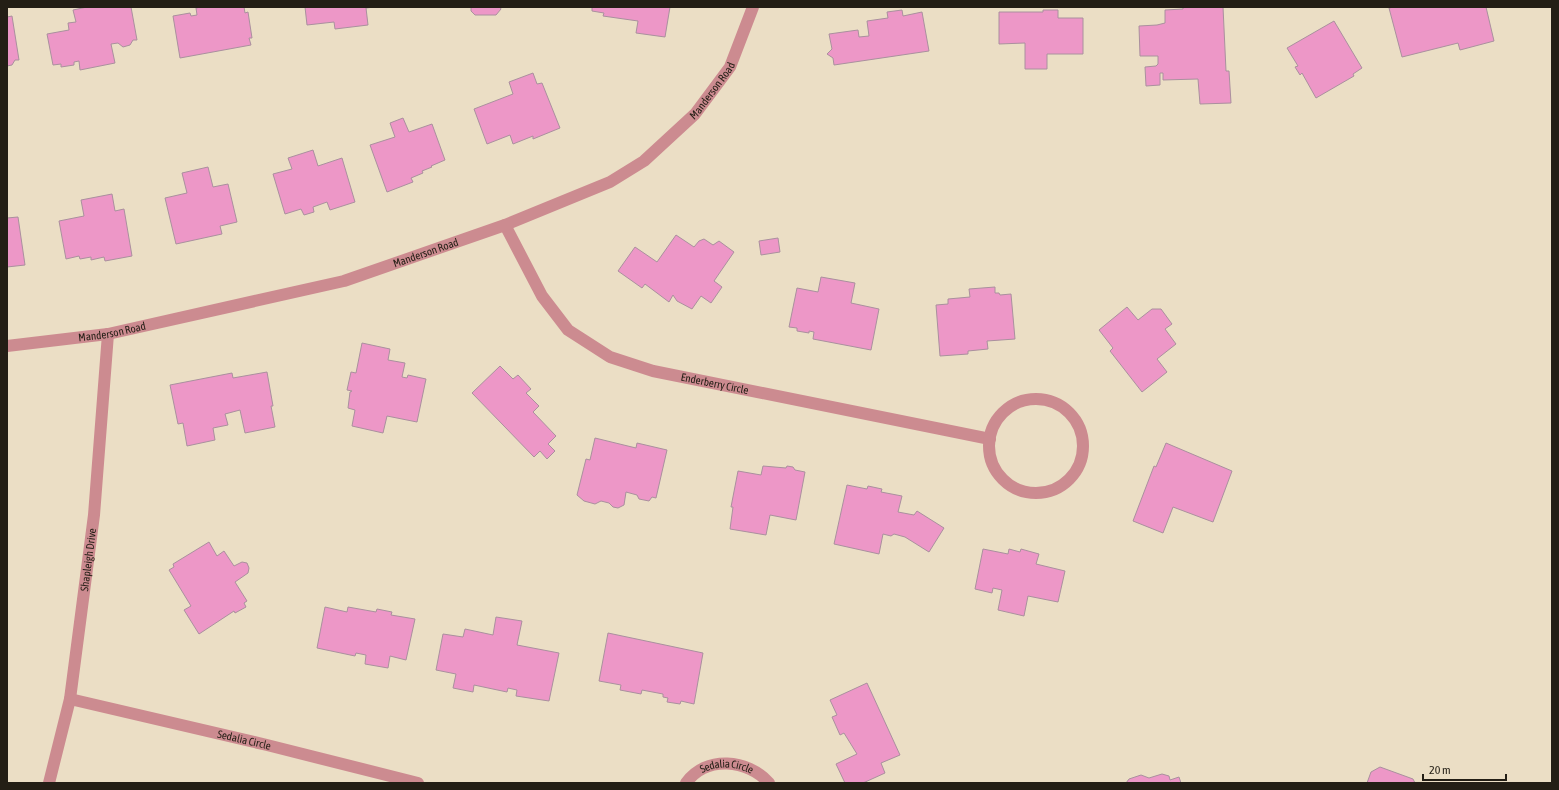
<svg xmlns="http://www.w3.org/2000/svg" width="1559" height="790" viewBox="0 0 1559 790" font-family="'Asap Condensed',sans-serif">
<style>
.building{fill:#ed97c7;stroke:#aa909e}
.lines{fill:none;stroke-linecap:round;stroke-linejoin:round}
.street{stroke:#cc8b90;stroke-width:12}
.labels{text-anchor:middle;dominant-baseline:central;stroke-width:3.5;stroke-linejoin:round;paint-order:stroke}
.street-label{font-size:11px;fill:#231e15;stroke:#ebdec5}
</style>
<rect width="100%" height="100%" fill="#ebdec5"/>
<!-- building -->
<g class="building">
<polygon points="87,7 131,7 137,40 133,40 130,45 123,47 118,43 111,44 115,63 80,70 79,61 74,62 74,65 61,67 61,64 53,65 47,34 69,30 68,23 76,22 73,10"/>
<polygon points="201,7 244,7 245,13 248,12 252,38 249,38 251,45 180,58 173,16 190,13 191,16 197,15 196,8"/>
<polygon points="305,7 374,7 366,8 368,25 335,29 334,22 307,25"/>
<polygon points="471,7 500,7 501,9 496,15 475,15 471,11"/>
<polygon points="592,7 670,7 665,37 636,33 638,21 603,16 604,13 592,11"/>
<polygon points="1183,7 1223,7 1226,71 1229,71 1231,103 1200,104 1198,79 1163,80 1163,73 1160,73 1160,85 1146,86 1145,67 1156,66 1158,64 1158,56 1140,56 1139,26 1157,25 1165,23 1165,10 1183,9"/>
<polygon points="1394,7 1486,7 1494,41 1460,50 1458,43 1402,57 1389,8"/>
<polygon points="902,10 903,16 922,12 929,51 834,65 833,58 827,54 832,49 829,34 858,30 859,37 869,36 867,21 888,18 887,12"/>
<polygon points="1043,10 1058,10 1058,18 1083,18 1083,54 1047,54 1047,69 1025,69 1025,43 999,44 999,12 1043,12"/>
<polygon points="12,16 19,60 15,60 12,65 7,66 7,17"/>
<polygon points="1334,21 1362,68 1353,74 1354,76 1316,98 1302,73 1300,75 1295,67 1298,66 1287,48"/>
<polygon points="533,73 537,84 542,83 560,128 533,139 533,136 513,144 510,135 487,144 474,109 513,94 509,82"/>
<polygon points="403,118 409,132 432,124 445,160 431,166 432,167 422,171 423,173 411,178 413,182 387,192 370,145 395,137 390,123"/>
<polygon points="313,150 318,166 342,158 355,202 330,210 327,202 313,207 314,212 304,215 301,209 285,214 273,174 292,169 288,158"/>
<polygon points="208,167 213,187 228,184 237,222 220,226 222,234 176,244 165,198 187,193 182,173"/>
<polygon points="112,194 115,211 124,209 132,256 105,261 104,257 91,260 91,257 80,259 79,256 66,259 59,221 84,216 81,200"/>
<polygon points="18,217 25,265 7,267 7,218"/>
<polygon points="676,235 694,247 699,241 704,239 713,245 719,241 734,252 714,281 722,287 711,303 701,296 692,309 677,301 673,295 669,302 645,284 642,288 618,271 635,247 657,262"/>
<polygon points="778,238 780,252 761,255 759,241"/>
<polygon points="821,277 855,283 851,303 879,309 871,350 813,339 814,332 809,331 809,333 797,331 797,328 789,327 797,288 818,292"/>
<polygon points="995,287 995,293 999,293 1000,295 1011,294 1015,339 987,341 988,349 968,351 968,354 940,356 936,305 948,304 948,299 970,297 969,289"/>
<polygon points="1127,307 1138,320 1152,309 1161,309 1172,324 1165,329 1176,344 1157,359 1167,372 1142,392 1110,351 1113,348 1099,330"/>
<polygon points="362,343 390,349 388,360 405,363 402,377 407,378 408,375 426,379 417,422 387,416 383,433 352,426 355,410 348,408 350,392 352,391 347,390 351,372 356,373"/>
<polygon points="500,366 513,379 518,375 531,389 526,393 539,406 533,412 556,436 548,444 555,451 547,459 540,451 534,457 472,393"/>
<polygon points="267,372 273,406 271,406 275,427 245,433 240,410 225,414 228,425 213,428 215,440 187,446 183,423 178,424 170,385 232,373 233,378"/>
<polygon points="595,438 636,448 637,443 667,450 656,498 652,497 649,501 639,499 637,495 626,492 624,505 618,508 613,507 609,503 601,501 595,504 584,501 577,495 586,459 590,460"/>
<polygon points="1166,443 1232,471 1213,522 1173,507 1163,533 1133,521 1154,466 1156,467"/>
<polygon points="763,466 786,468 787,466 793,467 795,470 805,472 796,520 770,515 766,535 730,529 733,507 731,507 738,471 761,475"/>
<polygon points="847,485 867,489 868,486 882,489 881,492 902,496 898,512 914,515 917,511 944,528 929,552 905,537 894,534 891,536 883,534 879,554 834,544"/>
<polygon points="209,542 217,556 224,551 234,566 242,562 247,563 249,568 248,573 235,582 247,601 244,603 246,607 235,613 234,611 199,634 184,610 191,606 169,570 174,567 173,564"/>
<polygon points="983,549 1008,554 1009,549 1020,552 1021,549 1039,554 1036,564 1065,571 1058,602 1028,596 1024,616 998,610 1002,590 993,588 992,593 975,589"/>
<polygon points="325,607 347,612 348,607 376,612 377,609 392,612 391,615 415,619 406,660 390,656 388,668 365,664 366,655 356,653 355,656 317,648"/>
<polygon points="496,617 522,621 517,645 559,653 549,701 516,696 517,690 508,688 507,692 474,685 473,692 453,688 456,674 436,670 443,634 463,637 465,629 493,635"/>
<polygon points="608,633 703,653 694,704 681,701 680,704 667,702 668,698 663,697 663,694 642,690 641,694 620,690 621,685 599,681"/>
<polygon points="867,683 900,755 881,763 885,773 863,783 845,783 836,764 857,754 844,733 840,735 832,717 837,715 830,700"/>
<polygon points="1380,767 1413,779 1415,783 1367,783 1371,772"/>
<polygon points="1162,774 1169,776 1170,780 1179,777 1181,783 1126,783 1129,779 1141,775 1149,778"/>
</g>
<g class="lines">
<!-- street -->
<g class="street">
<path id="s1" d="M505,225L542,296L568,330L610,357L653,371L990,439"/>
<path id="s2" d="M7,346L108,334L344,281L505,225L610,182L644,161L695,114L730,67L753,7"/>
<circle cx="1036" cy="446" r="47"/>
<path id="s3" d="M70,699L267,745L418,783"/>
<path id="s4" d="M49,783L70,699L94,515L108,334"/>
<path id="s5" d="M686,783C706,755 748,759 769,783"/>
</g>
</g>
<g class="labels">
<!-- street labels -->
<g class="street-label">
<text stroke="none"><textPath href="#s2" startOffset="766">Manderson Road</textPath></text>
<text stroke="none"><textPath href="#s2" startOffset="430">Manderson Road</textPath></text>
<text stroke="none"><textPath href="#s2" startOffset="106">Manderson Road</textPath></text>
<text stroke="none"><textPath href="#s1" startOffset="281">Enderberry Circle</textPath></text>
<text stroke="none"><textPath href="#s4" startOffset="227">Shapleigh Drive</textPath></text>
<text stroke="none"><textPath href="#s3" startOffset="179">Sedalia Circle</textPath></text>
<text stroke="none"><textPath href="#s5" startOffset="47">Sedalia Circle</textPath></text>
</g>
</g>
<!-- border -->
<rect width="1559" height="790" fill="none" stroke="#231e15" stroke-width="16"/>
<!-- scale -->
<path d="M1423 774v6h83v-6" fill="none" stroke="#231e15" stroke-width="2"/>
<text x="1429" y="774" font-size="12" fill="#231e15" stroke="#ebdec5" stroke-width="3" paint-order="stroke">20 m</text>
</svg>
